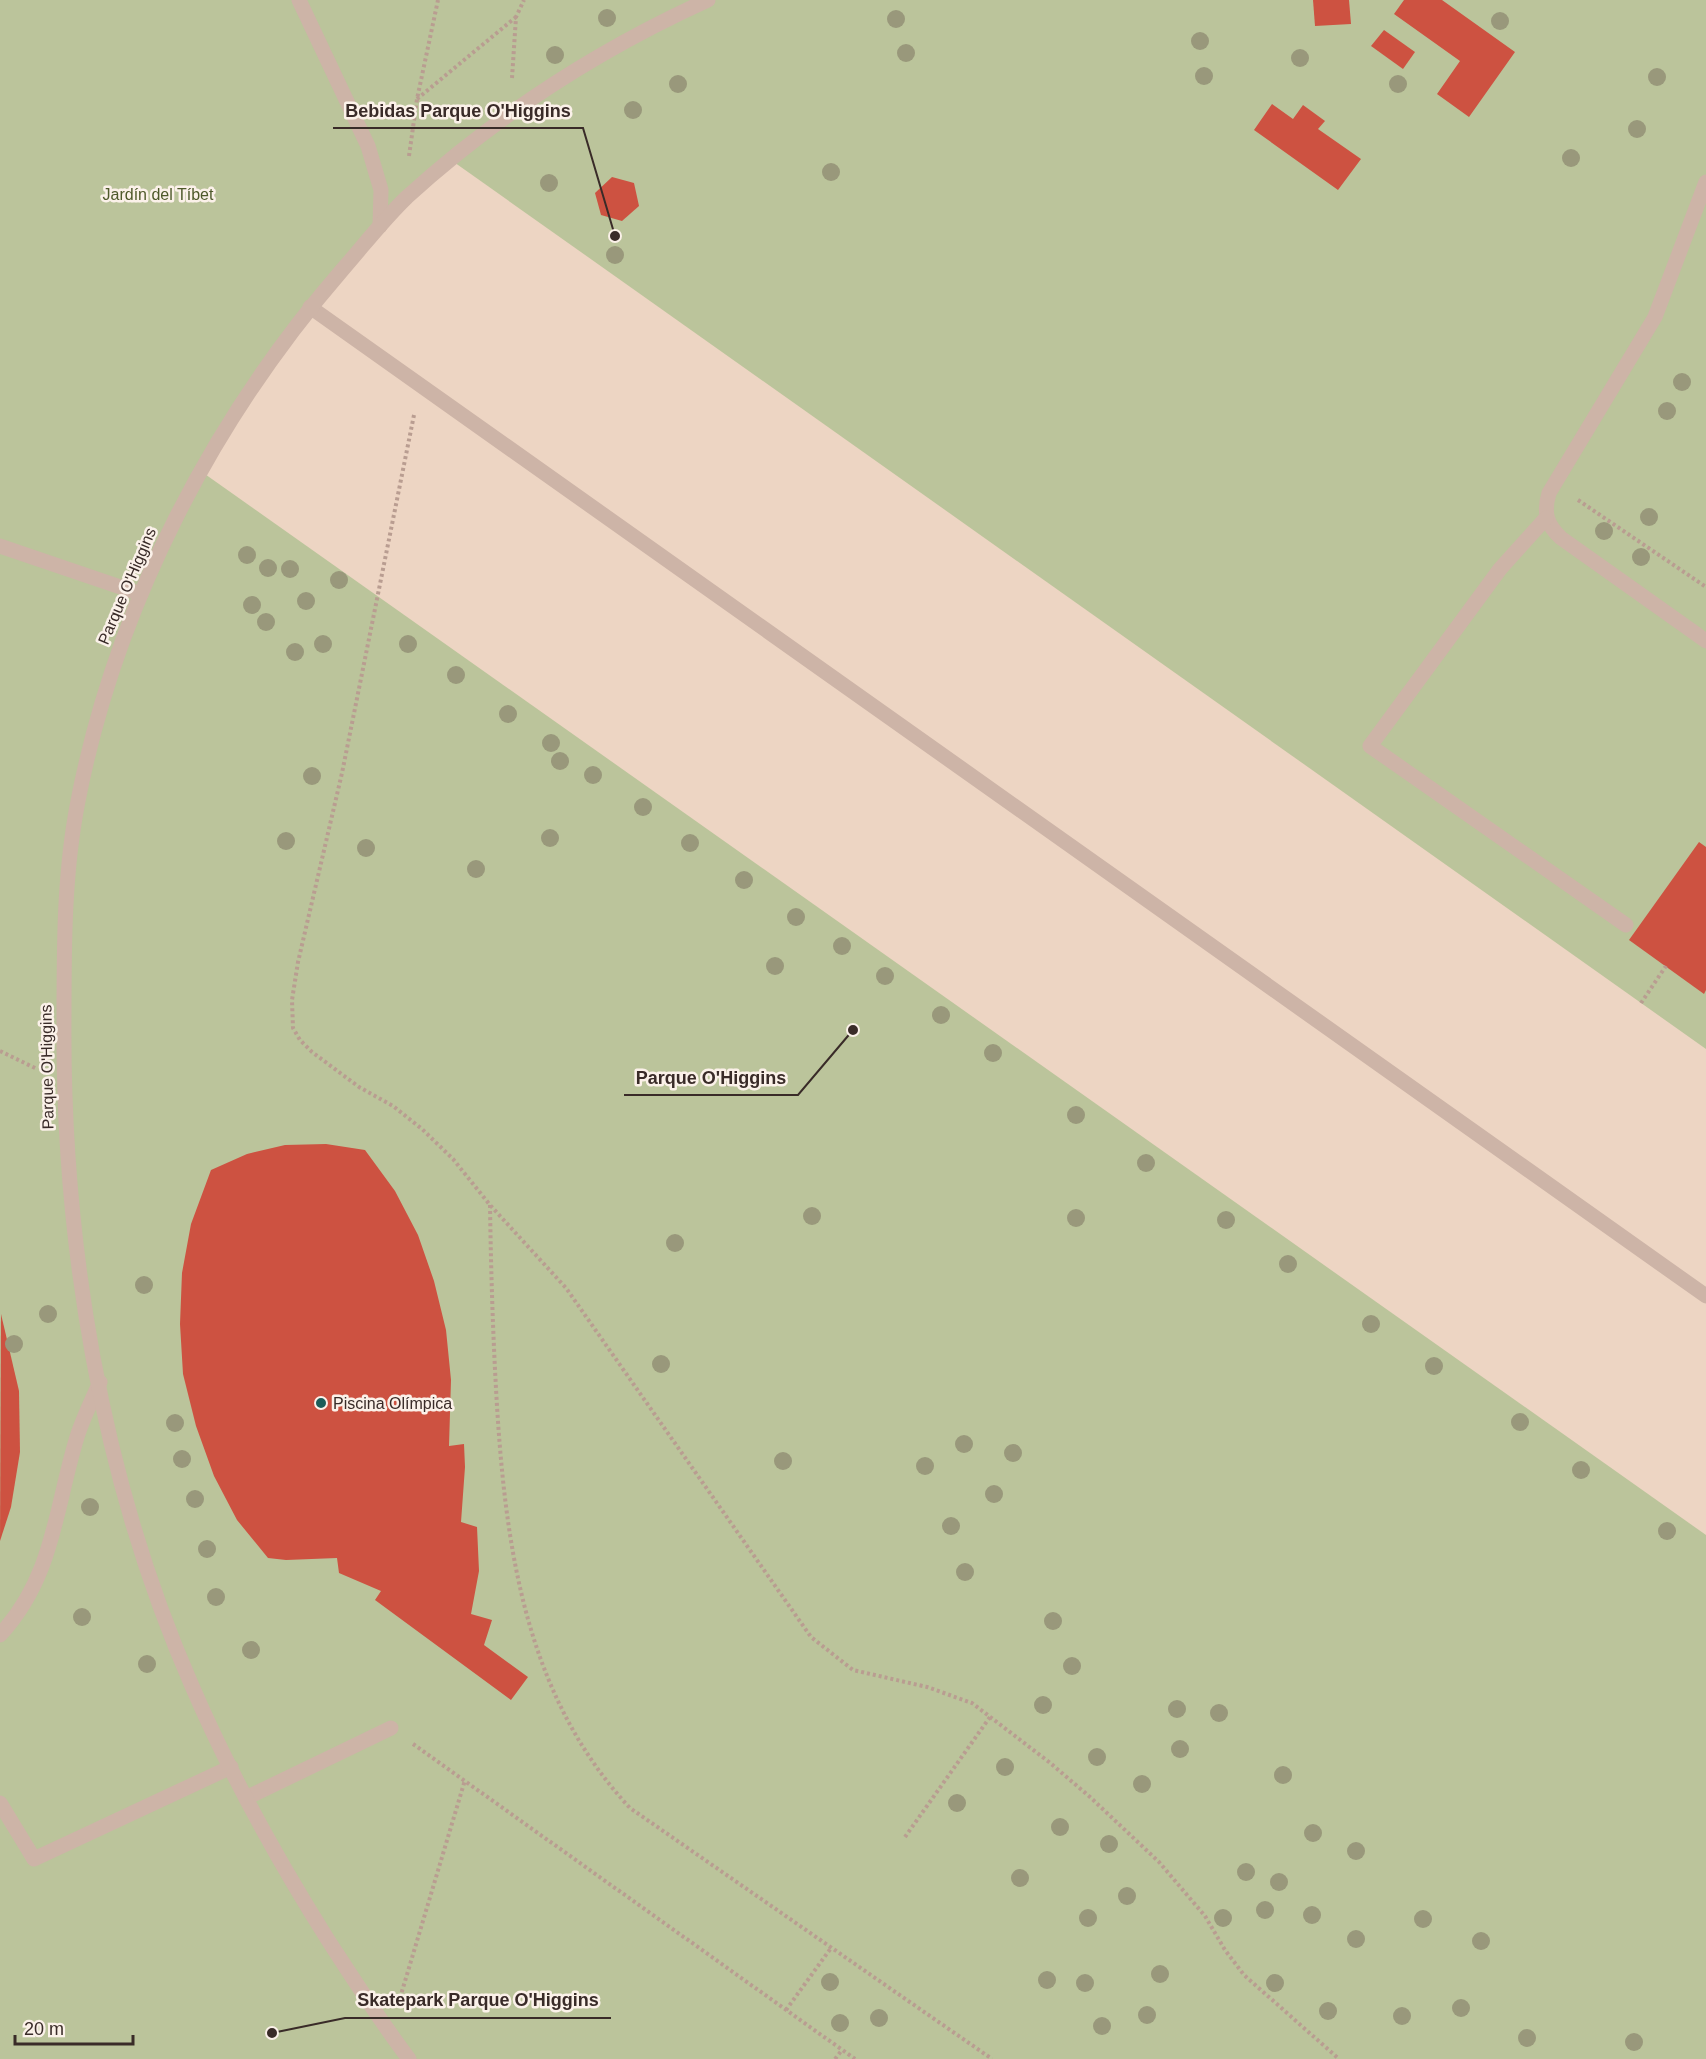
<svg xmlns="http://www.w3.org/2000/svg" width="1706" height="2059" viewBox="0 0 1706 2059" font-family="Arial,sans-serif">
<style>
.green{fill:#bbc49b}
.plaza{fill:#edd5c3}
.building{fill:#cd5241}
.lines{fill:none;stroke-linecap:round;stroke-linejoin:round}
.path{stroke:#b99d91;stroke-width:4;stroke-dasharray:3 3;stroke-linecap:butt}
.lane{stroke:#cdb4a7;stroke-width:15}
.tree{fill:#99987b}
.poi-dot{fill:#1b5d59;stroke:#fbf1e9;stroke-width:2}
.labels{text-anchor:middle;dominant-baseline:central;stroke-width:5;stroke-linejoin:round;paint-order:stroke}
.park-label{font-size:16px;fill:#4e592a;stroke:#fbf1e9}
.street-label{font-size:16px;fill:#392b28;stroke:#fbf1e9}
.poi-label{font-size:16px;fill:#392b28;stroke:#fbf1e9;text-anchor:start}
.leader{fill:none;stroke:#392b28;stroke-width:2}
.callout-dot{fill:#392b28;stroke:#fbf1e9;stroke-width:2}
.callout-label{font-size:18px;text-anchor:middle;font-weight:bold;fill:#392b28;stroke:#fbf1e9;stroke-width:5;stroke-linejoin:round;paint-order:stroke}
</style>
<rect width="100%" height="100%" fill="#f4e6dd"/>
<!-- green -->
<rect class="green" x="0" y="0" width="1706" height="2059"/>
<!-- plaza -->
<polygon class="plaza" points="451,160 1706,1049 1706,1535 202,472 310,307"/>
<!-- building -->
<g class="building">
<polygon points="1313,0 1349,0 1351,24 1315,26"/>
<polygon points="1404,0 1442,0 1515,52 1469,117 1437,94 1460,61 1394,14"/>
<polygon points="1384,30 1415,52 1403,69 1371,46"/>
<polygon points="1272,104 1293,119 1303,105 1325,121 1318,129 1361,159 1338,190 1254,130"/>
<polygon points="612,177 634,183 639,206 622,221 601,215 595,193"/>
<polygon points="1699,842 1706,847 1706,990 1704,994 1629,940"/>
<polygon points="326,1144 365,1150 395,1191 418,1235 434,1281 446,1330 451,1380 449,1446 464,1444 465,1467 461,1522 477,1527 479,1571 471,1614 492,1620 484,1645 528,1677 511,1700 375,1600 381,1591 339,1573 337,1558 286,1560 268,1558 237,1520 214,1476 196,1426 183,1374 180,1324 182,1273 191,1224 211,1170 247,1154 285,1145"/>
<polygon points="1,1314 19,1391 20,1452 11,1507 0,1541"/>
</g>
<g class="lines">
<!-- path -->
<g class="path">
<polyline points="512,78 516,17 524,0"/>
<polyline points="417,99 516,17"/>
<polyline points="409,156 417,99 438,0"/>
<polyline points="414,415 342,773 298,962 292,1000 293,1028 300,1040 312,1052 359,1087 393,1106 422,1129 453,1159 490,1205 566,1288 811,1637 853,1670 927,1687 972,1703 1049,1762 1090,1797 1159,1862 1205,1916 1225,1950 1244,1975 1339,2059"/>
<polyline points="1578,500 1706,587"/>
<polyline points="1641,1003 1666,966"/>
<polyline points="0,1051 37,1069"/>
<path d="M490,1205C491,1273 493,1339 497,1406C506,1551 527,1698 630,1808L992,2059"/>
<polyline points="413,1744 855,2059"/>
<polyline points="905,1837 990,1717"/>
<polyline points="400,1998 465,1780"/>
<polyline points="786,2010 831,1948"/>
<polyline points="835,2059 842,2050"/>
</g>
<!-- lane -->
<g class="lane">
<polyline points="299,0 368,146 381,190 380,226"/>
<path d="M1706,182L1655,317L1549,493C1543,513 1547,525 1561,538L1706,641"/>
<polyline points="310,307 1706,1296"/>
<polyline points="1546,518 1500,569 1370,746 1626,925"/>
<polyline points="0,546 141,594"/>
<path d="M0,1635C54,1576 55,1509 77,1437C83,1418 92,1400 100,1382"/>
<polyline points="246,1798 391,1728"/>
<polyline points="0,1803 34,1859 231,1767"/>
<path d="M409,2059C380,2021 354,1980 328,1940C277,1859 230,1774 192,1686C101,1479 62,1241 64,1017C64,945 64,872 78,801C116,605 213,419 343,269C364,245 384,219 407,197C496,116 598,50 708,0"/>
</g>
</g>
<!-- trees -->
<g class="tree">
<circle cx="607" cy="18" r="9"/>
<circle cx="896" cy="19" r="9"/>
<circle cx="1500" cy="21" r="9"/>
<circle cx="1200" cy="41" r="9"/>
<circle cx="906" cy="53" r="9"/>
<circle cx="555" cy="55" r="9"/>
<circle cx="1300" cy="58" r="9"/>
<circle cx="1204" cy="76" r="9"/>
<circle cx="1657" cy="77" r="9"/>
<circle cx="678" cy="84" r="9"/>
<circle cx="1398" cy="84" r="9"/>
<circle cx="633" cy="110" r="9"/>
<circle cx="1637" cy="129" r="9"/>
<circle cx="1571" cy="158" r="9"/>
<circle cx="831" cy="172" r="9"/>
<circle cx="549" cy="183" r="9"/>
<circle cx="615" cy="255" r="9"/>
<circle cx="1682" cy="382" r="9"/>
<circle cx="1667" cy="411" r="9"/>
<circle cx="1649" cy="517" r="9"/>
<circle cx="1604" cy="531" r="9"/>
<circle cx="247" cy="555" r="9"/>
<circle cx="1641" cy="557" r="9"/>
<circle cx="268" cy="568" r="9"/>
<circle cx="290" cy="569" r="9"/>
<circle cx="339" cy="580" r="9"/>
<circle cx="306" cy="601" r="9"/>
<circle cx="252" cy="605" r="9"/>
<circle cx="266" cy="622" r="9"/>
<circle cx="323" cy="644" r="9"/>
<circle cx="408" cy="644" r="9"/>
<circle cx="295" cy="652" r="9"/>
<circle cx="456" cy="675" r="9"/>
<circle cx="508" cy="714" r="9"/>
<circle cx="551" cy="743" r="9"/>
<circle cx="560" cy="761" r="9"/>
<circle cx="593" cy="775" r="9"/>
<circle cx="312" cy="776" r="9"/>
<circle cx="643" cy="807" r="9"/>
<circle cx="550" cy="838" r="9"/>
<circle cx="286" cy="841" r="9"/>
<circle cx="690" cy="843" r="9"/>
<circle cx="366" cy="848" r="9"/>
<circle cx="476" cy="869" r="9"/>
<circle cx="744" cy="880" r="9"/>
<circle cx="796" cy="917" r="9"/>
<circle cx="842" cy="946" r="9"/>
<circle cx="775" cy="966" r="9"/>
<circle cx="885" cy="976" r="9"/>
<circle cx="941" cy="1015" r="9"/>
<circle cx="993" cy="1053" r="9"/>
<circle cx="730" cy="1078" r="9"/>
<circle cx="1076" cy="1115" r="9"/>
<circle cx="1146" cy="1163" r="9"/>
<circle cx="812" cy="1216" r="9"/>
<circle cx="1076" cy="1218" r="9"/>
<circle cx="1226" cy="1220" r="9"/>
<circle cx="675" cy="1243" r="9"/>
<circle cx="1288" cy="1264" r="9"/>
<circle cx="144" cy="1285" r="9"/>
<circle cx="48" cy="1314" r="9"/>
<circle cx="1371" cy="1324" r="9"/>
<circle cx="14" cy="1344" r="9"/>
<circle cx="661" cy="1364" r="9"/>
<circle cx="1434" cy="1366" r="9"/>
<circle cx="1520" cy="1422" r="9"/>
<circle cx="175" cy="1423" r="9"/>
<circle cx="964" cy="1444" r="9"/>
<circle cx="1013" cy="1453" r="9"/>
<circle cx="182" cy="1459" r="9"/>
<circle cx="783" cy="1461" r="9"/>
<circle cx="925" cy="1466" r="9"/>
<circle cx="1581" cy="1470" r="9"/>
<circle cx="994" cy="1494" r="9"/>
<circle cx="195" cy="1499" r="9"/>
<circle cx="90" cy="1507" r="9"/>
<circle cx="951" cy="1526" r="9"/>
<circle cx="1667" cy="1531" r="9"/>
<circle cx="207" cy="1549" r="9"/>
<circle cx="965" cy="1572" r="9"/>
<circle cx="216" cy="1597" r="9"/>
<circle cx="82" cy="1617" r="9"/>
<circle cx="1053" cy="1621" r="9"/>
<circle cx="251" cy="1650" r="9"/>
<circle cx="147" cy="1664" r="9"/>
<circle cx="1072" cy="1666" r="9"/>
<circle cx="1043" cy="1705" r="9"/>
<circle cx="1177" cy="1709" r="9"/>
<circle cx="1219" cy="1713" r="9"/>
<circle cx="1180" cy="1749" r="9"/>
<circle cx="1097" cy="1757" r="9"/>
<circle cx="1005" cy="1767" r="9"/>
<circle cx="1283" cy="1775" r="9"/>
<circle cx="1142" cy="1784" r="9"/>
<circle cx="957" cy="1803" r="9"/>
<circle cx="1060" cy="1827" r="9"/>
<circle cx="1313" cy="1833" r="9"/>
<circle cx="1109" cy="1844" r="9"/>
<circle cx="1356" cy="1851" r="9"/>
<circle cx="1246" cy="1872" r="9"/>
<circle cx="1020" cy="1878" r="9"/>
<circle cx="1279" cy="1882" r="9"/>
<circle cx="1127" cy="1896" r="9"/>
<circle cx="1265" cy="1910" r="9"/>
<circle cx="1312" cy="1915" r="9"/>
<circle cx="1088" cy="1918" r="9"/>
<circle cx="1223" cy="1918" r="9"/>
<circle cx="1423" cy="1919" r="9"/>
<circle cx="1356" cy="1939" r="9"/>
<circle cx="1481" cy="1941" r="9"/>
<circle cx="1160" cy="1974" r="9"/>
<circle cx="1047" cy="1980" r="9"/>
<circle cx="830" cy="1982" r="9"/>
<circle cx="1085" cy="1983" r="9"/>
<circle cx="1275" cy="1983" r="9"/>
<circle cx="1461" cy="2008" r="9"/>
<circle cx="1328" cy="2011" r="9"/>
<circle cx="1147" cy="2015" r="9"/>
<circle cx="1402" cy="2016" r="9"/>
<circle cx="879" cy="2018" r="9"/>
<circle cx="840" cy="2023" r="9"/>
<circle cx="1102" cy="2026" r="9"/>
<circle cx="1527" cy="2038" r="9"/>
<circle cx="1634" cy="2042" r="9"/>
</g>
<!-- markers -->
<circle class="poi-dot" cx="321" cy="1403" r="6"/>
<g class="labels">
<!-- park labels -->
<g class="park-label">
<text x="158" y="194">Jardín del Tíbet</text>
</g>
<!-- street labels -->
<g class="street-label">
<text transform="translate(127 586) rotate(-67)">Parque O'Higgins</text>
<text transform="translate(47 1067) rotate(-91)">Parque O'Higgins</text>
</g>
<!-- poi labels -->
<g class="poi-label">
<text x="333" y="1403">Piscina Olímpica</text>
</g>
</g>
<!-- callouts -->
<path class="leader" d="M615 236L583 128H333M853 1030L798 1095H624M272 2033L345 2018H611"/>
<g class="callout-dot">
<circle cx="615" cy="236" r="6"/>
<circle cx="853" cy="1030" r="6"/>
<circle cx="272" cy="2033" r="6"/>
</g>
<g class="callout-label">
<text x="458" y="117">Bebidas Parque O'Higgins</text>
<text x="711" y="1084">Parque O'Higgins</text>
<text x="478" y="2006">Skatepark Parque O'Higgins</text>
</g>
<!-- scale -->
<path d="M15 2035v9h118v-9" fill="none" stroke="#392b28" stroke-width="3"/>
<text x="24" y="2035" font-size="18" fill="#392b28" stroke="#fbf1e9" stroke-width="4.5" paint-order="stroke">20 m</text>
</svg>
